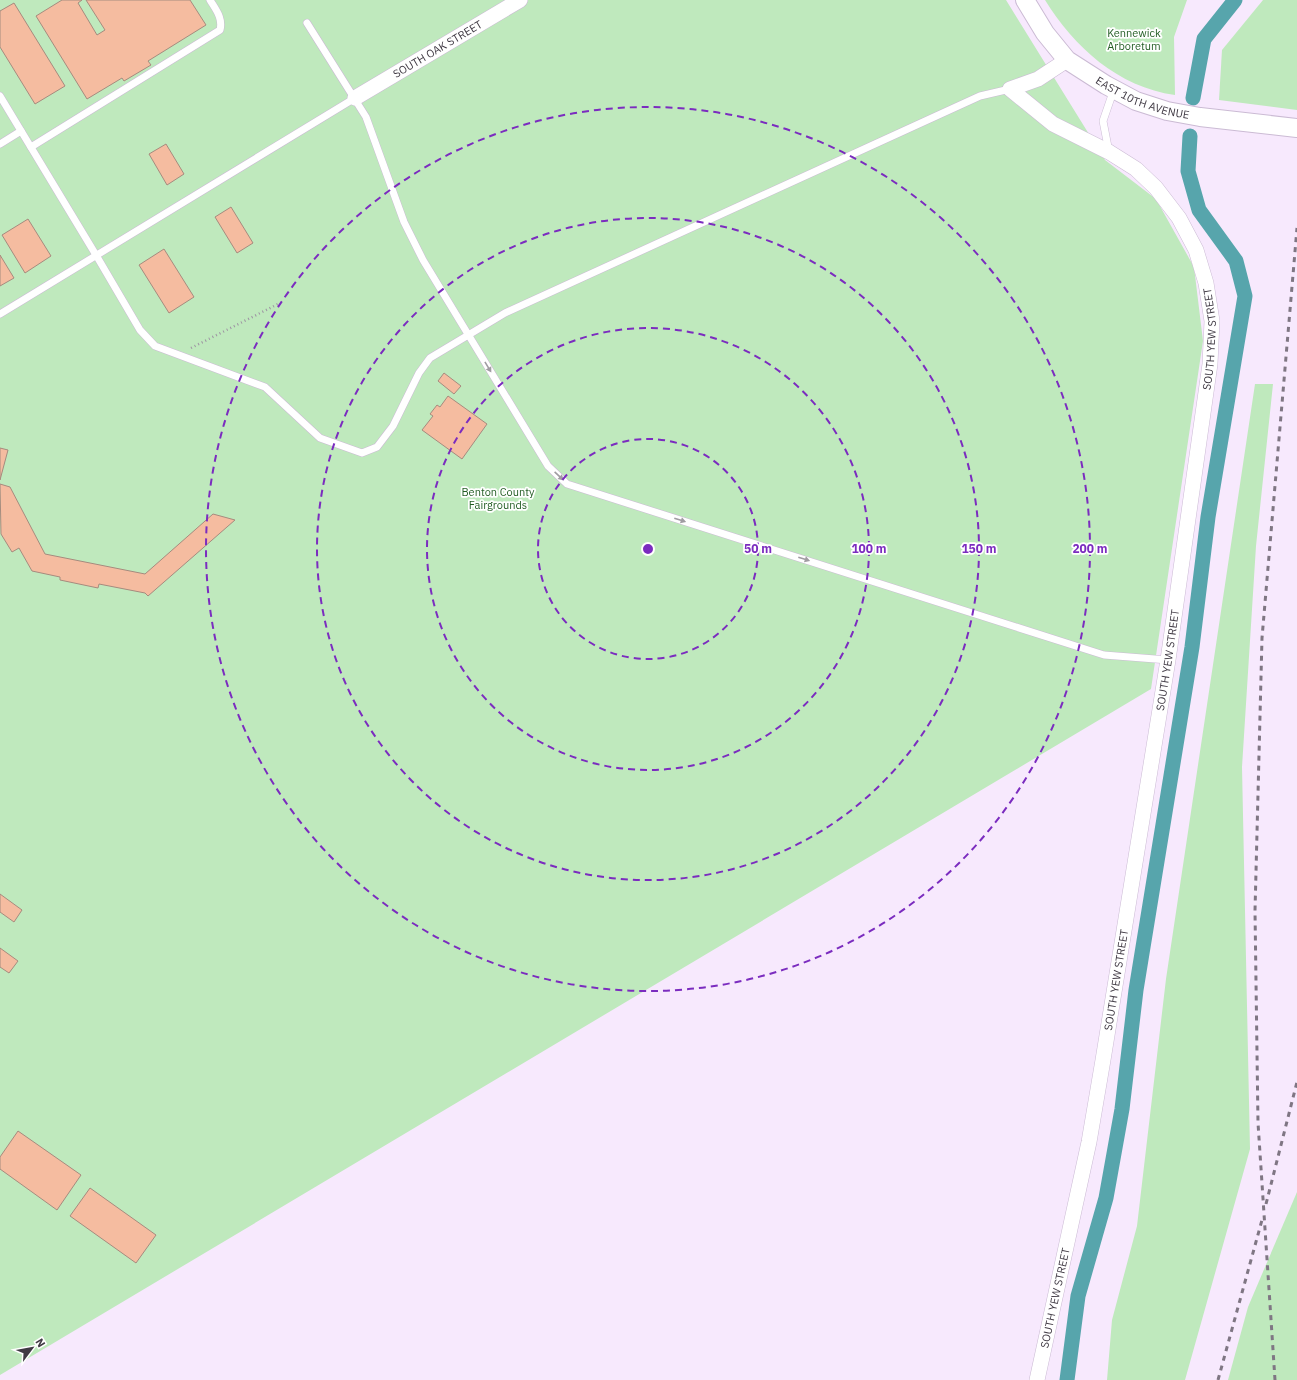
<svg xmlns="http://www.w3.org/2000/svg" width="1297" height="1380" viewBox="0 0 1297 1380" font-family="'IBM Plex Sans',sans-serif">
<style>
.green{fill:#bfe9bd}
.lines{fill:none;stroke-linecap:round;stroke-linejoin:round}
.canal{stroke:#57a5ac;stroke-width:15}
.building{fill:#f5bca0;stroke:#a68b7e}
.service-casing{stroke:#cbbbd4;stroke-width:8}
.minor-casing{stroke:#cbbbd4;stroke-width:16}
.tertiary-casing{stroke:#cbbbd4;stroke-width:20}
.path{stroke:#9d93a2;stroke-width:2.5;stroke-dasharray:1 3;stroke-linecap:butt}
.service{stroke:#fff;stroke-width:7}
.minor{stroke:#fff;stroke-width:15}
.tertiary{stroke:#fff;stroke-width:18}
.rail{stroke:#7f7683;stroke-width:3;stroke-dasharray:5 5;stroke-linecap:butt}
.oneway{fill:#a09ca2}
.ring{fill:none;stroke:#7b2cbf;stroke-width:2;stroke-dasharray:7 5}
.labels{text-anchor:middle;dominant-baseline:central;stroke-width:3.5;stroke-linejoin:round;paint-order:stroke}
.park-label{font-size:11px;fill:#245e25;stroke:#fff}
.street-label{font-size:11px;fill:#403a44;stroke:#fff}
.centre{fill:#7b2cbf;stroke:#fff;stroke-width:2}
.ring-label{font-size:12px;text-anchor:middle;font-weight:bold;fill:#7b2cbf;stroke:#fff;stroke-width:3.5;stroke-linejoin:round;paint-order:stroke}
</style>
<rect width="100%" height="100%" fill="#f7e9fd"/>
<!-- green -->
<g class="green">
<polygon points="0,0 1006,0 1105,160 1156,199 1194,267 1203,341 1151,689 0,1375"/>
<path d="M1045,0H1187L1174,37L1175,95C1118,87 1074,47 1045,0Z"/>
<polygon points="1263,0 1297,0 1297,110 1219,100 1222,50"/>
<polygon points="1255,384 1273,384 1256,546 1242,767 1250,1149 1185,1380 1107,1380 1112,1320 1137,1226 1166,979"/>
<polygon points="1297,1192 1297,1380 1228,1380 1248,1307"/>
</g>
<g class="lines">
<!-- canal -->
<g class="canal">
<polyline points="1193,98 1204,39 1235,0"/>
<polyline points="1067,1380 1078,1296 1106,1198 1122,1109 1136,990 1192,647 1208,517 1245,296 1236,261 1199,210 1188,171 1190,136"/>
</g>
</g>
<!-- building -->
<g class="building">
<polygon points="62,0 82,0 78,3 97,35 105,30 86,0 190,0 206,25 148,61 151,65 124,81 122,78 87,99 36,16"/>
<polygon points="14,3 65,86 35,104 0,47 0,11"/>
<polygon points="166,144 184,174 167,185 149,154"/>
<polygon points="231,207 253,243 237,253 215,217"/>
<polygon points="28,219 51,256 25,273 2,235"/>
<polygon points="164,249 194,297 169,313 139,265"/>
<polygon points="0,255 14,278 0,286"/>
<polygon points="444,373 461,386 454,394 438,381"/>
<polygon points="448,396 487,424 462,459 422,430 433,416 430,414 437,405 440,407"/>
<polygon points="0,448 8,450 0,480"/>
<polygon points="0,484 10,487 45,554 145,574 213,514 235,520 148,596 145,593 99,584 98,588 60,580 60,577 32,571 19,548 12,552 1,534"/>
<polygon points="0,894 22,910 14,922 0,912"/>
<polygon points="0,948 18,961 9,973 0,967"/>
<polygon points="18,1131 81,1175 57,1210 0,1169 0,1157"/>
<polygon points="90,1188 156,1235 136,1263 70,1216"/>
</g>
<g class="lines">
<defs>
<g id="service">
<polyline points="307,23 366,117 404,222 423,260 548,466 567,484 1104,655 1168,660"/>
<polyline points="0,96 96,255 140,330 155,346 265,387 320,438 362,453 377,447 393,426 419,373 430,358 505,313 980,96 1010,89"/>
<polyline points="0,144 21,131"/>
<path d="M31,147L220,30C223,18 216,10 210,0"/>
<polyline points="1109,152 1103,121 1114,89"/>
<polyline points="0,314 355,98"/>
</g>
<g id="minor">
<path id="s1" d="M355,98L520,0"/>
<path id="s2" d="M1037,1380L1089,1142L1103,1060L1168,660L1210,364L1212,321L1206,283L1196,250L1179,218L1156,188L1136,169L1109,152L1053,124L1010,89L1038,79L1067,60"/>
</g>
<g id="tertiary">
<path id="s3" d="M1025,0L1045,33L1067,60L1106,85L1136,101L1167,111L1200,117L1297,128"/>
</g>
</defs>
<!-- service casing -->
<use href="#service" class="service-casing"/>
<!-- minor casing -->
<use href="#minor" class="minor-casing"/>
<!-- tertiary casing -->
<use href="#tertiary" class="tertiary-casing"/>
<!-- path -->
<polyline class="path" points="191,348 280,303"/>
<!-- service -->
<use href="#service" class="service"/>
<!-- minor -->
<use href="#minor" class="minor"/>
<!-- tertiary -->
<use href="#tertiary" class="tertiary"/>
<!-- rail -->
<g class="rail">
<polyline points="1266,1204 1297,1082"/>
<polyline points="1218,1380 1262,1220"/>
<polyline points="1275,1380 1258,1123 1255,911 1262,638 1297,228"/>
</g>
</g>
<!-- one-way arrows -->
<defs><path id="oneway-solid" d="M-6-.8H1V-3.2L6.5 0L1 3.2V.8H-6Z"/></defs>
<g class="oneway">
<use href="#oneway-solid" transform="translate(488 367) rotate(59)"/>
<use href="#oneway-solid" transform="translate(559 476) rotate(43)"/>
<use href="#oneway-solid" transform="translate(680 520) rotate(18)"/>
<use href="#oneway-solid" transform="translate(804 559) rotate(18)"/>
</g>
<!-- distance rings -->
<g class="ring">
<circle cx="648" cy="549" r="110"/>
<circle cx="648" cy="549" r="221"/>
<circle cx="648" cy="549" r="331"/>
<circle cx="648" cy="549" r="442"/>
</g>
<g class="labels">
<!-- park labels -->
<g class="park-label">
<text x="1134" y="33">Kennewick<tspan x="1134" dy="13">Arboretum</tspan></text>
<text x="498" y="492">Benton County<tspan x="498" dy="13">Fairgrounds</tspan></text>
</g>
<!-- street labels -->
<g class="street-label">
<text stroke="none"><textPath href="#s1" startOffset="96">SOUTH OAK STREET</textPath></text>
<text stroke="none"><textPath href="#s3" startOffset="159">EAST 10TH AVENUE</textPath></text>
<text stroke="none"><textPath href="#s2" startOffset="1056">SOUTH YEW STREET</textPath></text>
<text stroke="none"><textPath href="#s2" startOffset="732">SOUTH YEW STREET</textPath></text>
<text stroke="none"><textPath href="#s2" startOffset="408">SOUTH YEW STREET</textPath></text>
<text stroke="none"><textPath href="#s2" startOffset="84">SOUTH YEW STREET</textPath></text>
</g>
</g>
<circle cx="648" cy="549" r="6" class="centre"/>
<g class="ring-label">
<text x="758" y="553">50 m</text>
<text x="869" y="553">100 m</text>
<text x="979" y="553">150 m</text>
<text x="1090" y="553">200 m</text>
</g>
<!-- north arrow -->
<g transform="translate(32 1348) rotate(58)" stroke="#ffffff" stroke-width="3" paint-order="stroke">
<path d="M0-3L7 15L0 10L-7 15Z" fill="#403a44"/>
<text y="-6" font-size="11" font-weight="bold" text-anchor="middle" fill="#403a44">N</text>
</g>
</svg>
